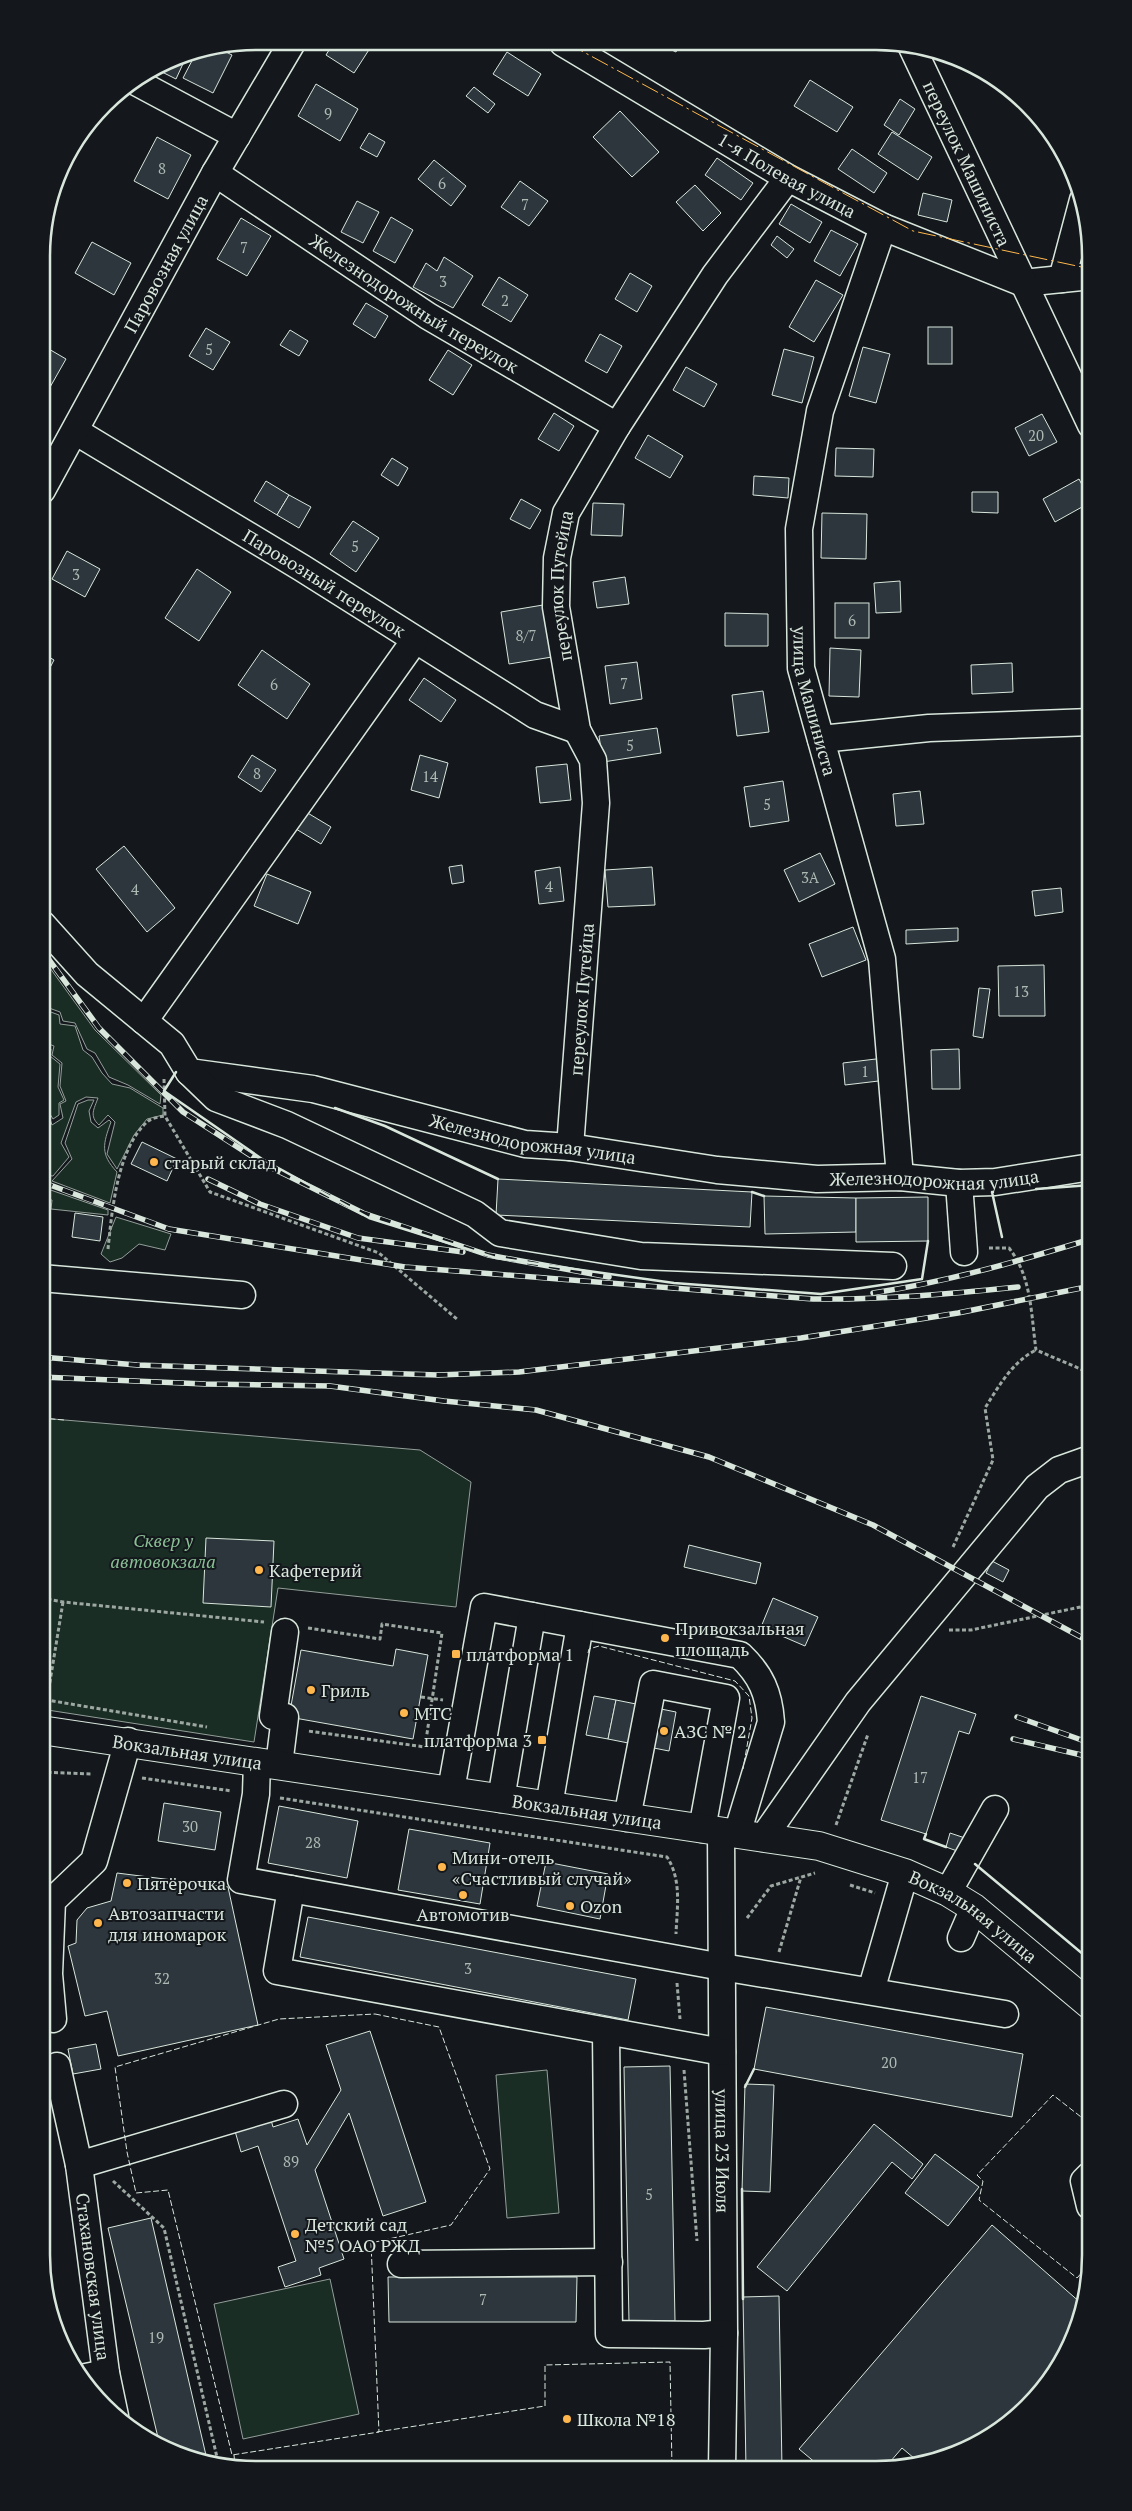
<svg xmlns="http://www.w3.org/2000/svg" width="1132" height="2511" viewBox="0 0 1132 2511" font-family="'PT Serif',serif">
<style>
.green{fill:#1a2d24;stroke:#939e99}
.building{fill:#2c363c;stroke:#d8e6dc}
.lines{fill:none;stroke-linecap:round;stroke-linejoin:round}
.minor-casing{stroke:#d8e6dc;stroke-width:29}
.major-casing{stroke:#d8e6dc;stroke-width:30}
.path{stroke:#9da8a2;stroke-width:3;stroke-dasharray:4 2.5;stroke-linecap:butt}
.minor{stroke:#14181c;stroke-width:26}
.major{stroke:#14181c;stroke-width:28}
.rail-casing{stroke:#d8e6dc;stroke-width:5.5}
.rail{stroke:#14181c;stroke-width:4;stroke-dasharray:11;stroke-linecap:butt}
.fence{stroke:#d8e6dc;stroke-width:1;stroke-dasharray:6 2.5;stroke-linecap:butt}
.wall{stroke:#d8e6dc;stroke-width:2.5}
.power{stroke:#ffb74d;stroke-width:1;stroke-dasharray:18 4 2.5 4;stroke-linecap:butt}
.poi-dot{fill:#ffb74d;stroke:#14181c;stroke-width:2}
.labels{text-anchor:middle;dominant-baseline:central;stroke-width:4;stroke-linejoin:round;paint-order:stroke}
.number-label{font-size:15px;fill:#adbab4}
.street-label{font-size:18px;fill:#d8e6dc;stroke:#14181c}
.poi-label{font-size:18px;fill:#d8e6dc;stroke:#14181c;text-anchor:start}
.park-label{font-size:18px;font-style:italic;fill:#8ac095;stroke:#14181c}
.rim{fill:none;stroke:#d8e6dc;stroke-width:2.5}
</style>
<rect width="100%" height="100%" fill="#14181c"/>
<!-- green -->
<g class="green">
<polygon points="42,957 95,1030 161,1095 160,1104 128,1085 109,1077 95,1053 87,1049 75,1023 63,1021 60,1012 49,1008 42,997"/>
<path d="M42,1001L48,1011L59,1015L60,1024L75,1026L83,1050L92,1057L102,1073L112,1084L130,1088L163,1108V1115L147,1119L134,1135L117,1169L107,1154L115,1122L108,1115L99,1125C89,1116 94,1109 98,1098L86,1097L76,1102L61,1143L69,1157L53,1176L42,1175V1114L48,1113L52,1125L63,1118L60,1104L66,1101L60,1086L62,1063L52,1055L54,1046L46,1043V1032L42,1031Z"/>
<polygon points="42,1038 45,1046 51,1049 50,1056 60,1064 58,1087 64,1100 59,1103 59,1115 53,1119 47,1109 42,1109"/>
<path d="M88,1100H94L89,1111L91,1122L98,1128L109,1120L111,1122C103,1144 100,1154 117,1172L110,1203L52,1181L72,1159L65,1143L78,1104Z"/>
<polygon points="42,1187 108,1210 108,1215 51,1209 52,1200 42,1199"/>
<polygon points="116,1217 171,1234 165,1250 139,1244 122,1258 110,1262 101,1254"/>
<polygon points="41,1418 420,1450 471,1482 456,1607 278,1588 254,1742 41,1709"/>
<polygon points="547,2070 559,2213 507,2218 496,2075"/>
<polygon points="330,2279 359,2414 243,2439 214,2304"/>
</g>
<!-- building -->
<g class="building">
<polygon points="334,42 374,42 354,73 326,55"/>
<polygon points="659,44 680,44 676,52"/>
<polygon points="220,49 232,55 213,93 183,78 196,53"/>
<polygon points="507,52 541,74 528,96 493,74"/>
<polygon points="187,55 176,79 160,71 163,64 174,58"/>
<polygon points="810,80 853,107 837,132 794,106"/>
<polygon points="316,84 358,109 340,141 298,116"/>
<polygon points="474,87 495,104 488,113 466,96"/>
<polygon points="900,99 915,109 899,135 884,125"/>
<polygon points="620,111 659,152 632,177 593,137"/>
<polygon points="892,132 932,157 918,180 878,154"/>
<polygon points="369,133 385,142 377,157 360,148"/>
<polygon points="157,137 191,155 168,199 134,181"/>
<polygon points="852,149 887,173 874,193 838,169"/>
<polygon points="717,158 753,183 741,200 705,175"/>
<polygon points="434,160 466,186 451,206 418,179"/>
<polygon points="520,181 548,201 529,226 501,207"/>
<polygon points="695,185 721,213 703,231 676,202"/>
<polygon points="923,193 952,200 947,222 918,215"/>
<polygon points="357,201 379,212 363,243 341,232"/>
<polygon points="791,204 822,222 810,243 779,224"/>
<polygon points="391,217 413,230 395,263 373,251"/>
<polygon points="241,218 271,236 247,276 217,259"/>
<polygon points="831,230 858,244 840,276 814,261"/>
<polygon points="777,236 794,249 787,258 771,245"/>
<polygon points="92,242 131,263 114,295 75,273"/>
<polygon points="444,257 473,276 453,308 413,287 426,263 437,271"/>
<polygon points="630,273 652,286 637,312 615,299"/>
<polygon points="499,277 528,295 511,322 482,305"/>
<polygon points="816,280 843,295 814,342 789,327"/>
<polygon points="366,303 388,316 375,338 353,324"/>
<rect x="928" y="327" width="24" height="37"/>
<polygon points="206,328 230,342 213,370 189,356"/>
<polygon points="290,330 308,341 299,356 280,345"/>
<polygon points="600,334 622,346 607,373 585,361"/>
<polygon points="42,345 66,359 45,396 42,394"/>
<polygon points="863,347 890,354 876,403 849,396"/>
<polygon points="784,349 814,357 802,403 772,395"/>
<polygon points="448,350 472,365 453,395 429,380"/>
<polygon points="686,367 717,384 704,407 673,390"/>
<polygon points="554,413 574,426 559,451 538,439"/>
<polygon points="1042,414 1057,442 1029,456 1015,428"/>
<polygon points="648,435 683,456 670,478 635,458"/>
<polygon points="836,448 874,449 873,477 835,476"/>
<polygon points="392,458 408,468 398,486 381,475"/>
<polygon points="754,476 789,478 788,498 753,495"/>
<polygon points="1079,479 1091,502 1055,522 1043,499"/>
<polygon points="266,481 289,495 277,515 254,501"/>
<polygon points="972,492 998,492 998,513 972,512"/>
<polygon points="289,495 311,507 299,528 277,515"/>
<polygon points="521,499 541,510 530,529 510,519"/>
<polygon points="593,503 624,504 622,536 591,535"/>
<polygon points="822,513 867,514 866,559 821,558"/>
<polygon points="353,521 379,538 356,572 330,554"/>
<polygon points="67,551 100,569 85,597 52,579"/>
<polygon points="197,569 231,592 199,641 165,618"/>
<polygon points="625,577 629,604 597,608 593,582"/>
<polygon points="900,581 901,612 876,613 874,583"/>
<rect x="835" y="603" width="34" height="35"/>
<polygon points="543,605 552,657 509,664 501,612"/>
<polygon points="725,613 768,614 768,646 725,646"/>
<polygon points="830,648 861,650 859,697 829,696"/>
<polygon points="262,650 310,684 287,719 238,685"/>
<polygon points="42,653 54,660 42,683"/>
<polygon points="637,662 642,699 610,704 605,666"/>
<polygon points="1012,663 1013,692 972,694 971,665"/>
<polygon points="424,678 456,700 441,722 409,700"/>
<polygon points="763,691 769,732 737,736 732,695"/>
<polygon points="657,728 661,753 603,762 599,736"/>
<polygon points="1091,741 1091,767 1086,768 1085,742"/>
<polygon points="252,755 276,770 261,792 238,777"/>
<polygon points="420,755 448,763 439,798 411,790"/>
<polygon points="567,764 571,800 540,803 536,767"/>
<polygon points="783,781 789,821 750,827 744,787"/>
<polygon points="920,791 924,824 896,826 893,794"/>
<polygon points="306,812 331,827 321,844 296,829"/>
<polygon points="124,846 175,908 147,932 96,869"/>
<polygon points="820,853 835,884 799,902 784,870"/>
<polygon points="462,865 464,882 452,884 449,867"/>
<polygon points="560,867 564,901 539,904 535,871"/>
<polygon points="652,867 655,905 608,907 605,870"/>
<polygon points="267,874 311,892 298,924 254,906"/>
<polygon points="1061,888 1063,912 1035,916 1032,891"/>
<polygon points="853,927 866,960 822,977 809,944"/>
<polygon points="958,928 958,941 906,944 906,930"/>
<polygon points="1044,965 1045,1016 999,1016 998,966"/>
<polygon points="979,988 990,989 983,1038 973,1036"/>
<polygon points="959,1049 960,1089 932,1089 931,1050"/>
<polygon points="884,1058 887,1080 845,1085 843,1063"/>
<polygon points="142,1142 177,1159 167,1181 131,1164"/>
<polygon points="498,1179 752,1192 750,1227 496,1215"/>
<polygon points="764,1196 856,1198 856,1232 765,1234"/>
<polygon points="928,1197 928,1241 856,1242 856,1198"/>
<polygon points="42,1204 48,1204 46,1224 41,1223"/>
<polygon points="75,1213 103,1217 100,1241 72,1237"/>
<polygon points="206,1538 274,1541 271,1607 203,1603"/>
<polygon points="689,1545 761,1563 756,1584 684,1567"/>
<polygon points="992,1561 1009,1570 1003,1582 986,1573"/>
<polygon points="773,1598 818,1617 805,1646 761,1627"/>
<polygon points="396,1649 428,1655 413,1739 289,1717 301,1650 393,1666"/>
<polygon points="594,1696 616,1700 608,1739 586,1735"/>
<polygon points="921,1696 976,1714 969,1734 959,1731 926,1834 881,1820"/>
<polygon points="616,1700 676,1712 669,1751 608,1739"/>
<polygon points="164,1803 221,1812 215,1850 158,1841"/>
<polygon points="279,1806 358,1821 347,1878 268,1863"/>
<polygon points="409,1829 490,1843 480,1904 398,1890"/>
<polygon points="950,1833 965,1838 960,1852 946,1847"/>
<polygon points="546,1862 608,1874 600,1919 537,1906"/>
<polygon points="117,1873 228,1887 258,2025 118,2056 107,2011 85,2016 68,1946 76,1943 77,1920 87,1908 111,1901"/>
<polygon points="308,1917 636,1979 628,2020 300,1957"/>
<polygon points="766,2007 1023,2054 1012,2117 754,2069"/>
<polygon points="370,2031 426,2202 383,2216 349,2113 315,2170 344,2259 319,2268 321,2275 285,2287 278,2267 296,2261 258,2146 241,2152 235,2131 271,2120 273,2127 298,2119 307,2145 341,2090 326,2045"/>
<polygon points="96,2044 101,2069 73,2074 68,2049"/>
<polygon points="670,2066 675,2321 629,2322 624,2067"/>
<polygon points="745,2084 774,2085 770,2192 742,2191"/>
<polygon points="874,2124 923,2164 912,2179 892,2162 787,2291 757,2267"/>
<polygon points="935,2154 979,2187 948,2226 905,2193"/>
<polygon points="151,2218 208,2464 160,2446 108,2228"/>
<polygon points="992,2225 1082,2304 1074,2337 1038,2396 995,2434 932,2462 921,2464 902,2448 884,2469 823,2469 799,2449"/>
<polygon points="388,2277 577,2277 576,2322 389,2322"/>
<polygon points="779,2296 782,2469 746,2469 743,2297"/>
</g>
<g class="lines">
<defs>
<g id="minor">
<path id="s1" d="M563,43L788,178L883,227L1023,283L1091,276"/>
<path id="s2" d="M911,45L1091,425"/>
<polyline points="136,82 237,136"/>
<path id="s3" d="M215,173L428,316L617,426"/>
<path id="s4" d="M883,227L820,411L799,529L801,668L882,959L900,1177"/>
<polyline points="1062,279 1083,200"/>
<path id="s5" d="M75,431L302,568L535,715L577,730"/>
<path id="s6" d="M42,490L215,173L293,41"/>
<polyline points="821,739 929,728 1091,722"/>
<path id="s7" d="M42,924L87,974L172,1044L189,1072L313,1089L525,1144L570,1147L717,1170L817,1179L900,1177L959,1183L995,1182L1091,1167"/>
<polyline points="144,1021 415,640"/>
<polyline points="189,1072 216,1098 287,1125 475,1214 500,1233 641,1256 893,1266"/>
<path id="s8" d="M570,1147L596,803L593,760L577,730L556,607L557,558L566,513L617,426L715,275L788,178"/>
<polyline points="959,1183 964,1252"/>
<polyline points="41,1278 242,1295"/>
<polyline points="257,1762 256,1794 241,1880 722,1967 1005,2014"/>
<polyline points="279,1765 285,1717 273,1716 285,1632"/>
<path d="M451,1790L484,1607L740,1655C761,1675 769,1693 771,1722L737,1834"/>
<polyline points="501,1799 532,1616"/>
<polyline points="549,1806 580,1625"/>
<polyline points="627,1818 653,1684 726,1698 702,1829"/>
<path id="s9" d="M721,1832L724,2333L722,2469"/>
<polyline points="763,1838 858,1702 1037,1487 1059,1470 1090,1459"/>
<polyline points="291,1889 277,1971 722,2052"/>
<polyline points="948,1892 995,1809"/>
<polyline points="961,1938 974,1908"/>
<polyline points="871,1991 905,1873"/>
<polyline points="53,2019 49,1974 52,1901 94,1861 128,1741"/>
<polyline points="606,2031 609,2334 704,2335 724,2333"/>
<path id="s10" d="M57,2066L79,2165L106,2373L115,2416"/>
<polyline points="79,2165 284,2104"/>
<polyline points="1090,2206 1084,2181 1090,2175"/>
<polyline points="401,2264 609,2262"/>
<polyline points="81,2378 106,2373"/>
</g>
<g id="major">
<path id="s11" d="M41,1730L819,1846L905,1873L948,1892L974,1908L1090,2005"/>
</g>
</defs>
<!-- minor casing -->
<use href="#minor" class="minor-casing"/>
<!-- major casing -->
<use href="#major" class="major-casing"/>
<!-- path -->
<g class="path">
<polyline points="164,1079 165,1116 210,1192 379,1253 458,1320"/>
<path d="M989,1248H1009C1032,1277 1031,1315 1036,1350L1090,1373"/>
<path d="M108,1249C112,1211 117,1149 147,1122C151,1118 159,1117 165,1116"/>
<path d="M953,1547L993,1460L985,1408C999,1386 1012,1362 1036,1350"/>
<polyline points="41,1598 63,1602 264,1622"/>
<polyline points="63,1602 47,1700 207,1727"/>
<polyline points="308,1628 380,1639 382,1624 442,1633 425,1747 308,1731"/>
<polyline points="949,1630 971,1630 1090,1605"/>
<polyline points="421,1697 443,1700"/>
<polyline points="41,1772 93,1774"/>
<polyline points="142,1778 232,1791"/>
<path d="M280,1798L667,1857C682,1880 677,1908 676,1934"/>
<polyline points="836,1825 868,1734"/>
<polyline points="850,1885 875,1893"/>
<polyline points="747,1918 771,1886 815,1873"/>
<polyline points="779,1952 801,1877"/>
<polyline points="677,1983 680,2019"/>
<polyline points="684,2070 697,2241"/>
<polyline points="113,2181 164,2228 219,2466"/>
</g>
<!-- minor -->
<use href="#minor" class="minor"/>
<!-- major -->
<use href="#major" class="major"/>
<defs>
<g id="rail">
<polyline points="42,950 99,1028 183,1112 264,1164 363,1213 488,1255 609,1277"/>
<polyline points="208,1179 260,1204 358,1238 463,1252"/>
<path d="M42,1182L169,1229L405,1267L813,1299C882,1300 949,1294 1018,1287"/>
<path d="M873,1293C947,1282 1019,1261 1091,1239"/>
<polyline points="41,1357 137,1365 438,1375 519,1372 801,1338 958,1313 1091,1286"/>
<polyline points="41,1377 205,1384 330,1386 444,1401 536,1410 709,1457 873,1525 1090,1642"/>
<polyline points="1017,1717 1090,1743"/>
<polyline points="1013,1739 1090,1757"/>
</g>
</defs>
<!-- rail casing -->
<use href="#rail" class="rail-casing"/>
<!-- rail -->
<use href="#rail" class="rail"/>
<!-- fence -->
<g class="fence">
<polyline points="41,1418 64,1420"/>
<polyline points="588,1653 589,1649 599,1646 735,1681 749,1696 752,1718 743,1769"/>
<polygon points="375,2014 439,2027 490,2169 451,2225 371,2243 379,2432 232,2455 168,2190 136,2193 127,2152 115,2067 279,2019"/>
<polyline points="1086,2268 1077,2278 979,2200 983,2181 977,2175 1053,2095 1090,2124"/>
<polyline points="377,2432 545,2406 545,2365 670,2362 672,2468"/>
<polyline points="234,2455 235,2466"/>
</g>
<!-- wall -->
<g class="wall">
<polyline points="176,1072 164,1091 262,1159 369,1218 496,1258 674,1283 821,1294 922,1279 928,1241"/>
<polyline points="335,1108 385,1126 498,1179"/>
<polyline points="1036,1189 1091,1185"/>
<polyline points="752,1192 764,1196"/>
<polyline points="993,1192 992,1192 1002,1237"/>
<polyline points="926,1834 924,1839 946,1847"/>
<polyline points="975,1864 1090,1960"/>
<polyline points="745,2087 754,2069"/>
<polyline points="742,2189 743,2299"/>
</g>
<!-- power -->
<polyline class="power" points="567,43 913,231 1091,269"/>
</g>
<!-- markers -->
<g class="poi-dot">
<circle cx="154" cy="1162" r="5"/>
<circle cx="259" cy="1570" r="5"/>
<circle cx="665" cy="1638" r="5"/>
<rect x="451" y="1649" width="10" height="10" rx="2.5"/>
<circle cx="311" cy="1690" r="5"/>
<circle cx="404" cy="1713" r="5"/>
<circle cx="664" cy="1731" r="5"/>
<rect x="537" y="1735" width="10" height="10" rx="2.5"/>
<circle cx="442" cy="1867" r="5"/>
<circle cx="127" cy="1883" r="5"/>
<circle cx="463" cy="1895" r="5"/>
<circle cx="570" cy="1906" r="5"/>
<circle cx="98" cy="1923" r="5"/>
<circle cx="295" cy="2234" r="5"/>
<circle cx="567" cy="2419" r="5"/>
</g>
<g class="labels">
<!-- number labels -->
<g class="number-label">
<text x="328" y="113">9</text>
<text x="162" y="168">8</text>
<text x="442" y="183">6</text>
<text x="525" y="204">7</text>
<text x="244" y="247">7</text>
<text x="443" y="281">3</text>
<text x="505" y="300">2</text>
<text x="209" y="349">5</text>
<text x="1036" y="435">20</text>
<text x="355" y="546">5</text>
<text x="76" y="574">3</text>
<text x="852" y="620">6</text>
<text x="526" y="635">8/7</text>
<text x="624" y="683">7</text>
<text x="274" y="684">6</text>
<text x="630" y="745">5</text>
<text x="257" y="773">8</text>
<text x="430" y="776">14</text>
<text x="767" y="804">5</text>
<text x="810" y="877">3А</text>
<text x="549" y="886">4</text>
<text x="135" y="889">4</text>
<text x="1021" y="991">13</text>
<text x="865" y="1071">1</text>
<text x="920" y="1777">17</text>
<text x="190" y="1826">30</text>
<text x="313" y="1842">28</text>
<text x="468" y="1968">3</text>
<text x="162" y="1978">32</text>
<text x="889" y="2062">20</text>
<text x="291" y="2161">89</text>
<text x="649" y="2194">5</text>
<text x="483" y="2299">7</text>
<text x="156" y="2337">19</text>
</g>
<!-- street labels -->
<g class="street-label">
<text stroke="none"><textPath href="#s2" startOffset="131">переулок Машиниста</textPath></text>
<text stroke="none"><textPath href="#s1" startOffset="260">1-я Полевая улица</textPath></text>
<text stroke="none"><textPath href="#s6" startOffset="258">Паровозная улица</textPath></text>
<text stroke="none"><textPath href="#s3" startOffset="238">Железнодорожный переулок</textPath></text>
<text stroke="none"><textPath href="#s5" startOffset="292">Паровозный переулок</textPath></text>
<text stroke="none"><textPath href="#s8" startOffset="568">переулок Путейца</textPath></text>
<text stroke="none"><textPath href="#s4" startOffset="488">улица Машиниста</textPath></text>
<text stroke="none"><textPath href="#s8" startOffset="148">переулок Путейца</textPath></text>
<text stroke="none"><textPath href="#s7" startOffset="561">Железнодорожная улица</textPath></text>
<text stroke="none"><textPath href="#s7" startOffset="966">Железнодорожная улица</textPath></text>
<text stroke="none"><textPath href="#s11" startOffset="148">Вокзальная улица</textPath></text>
<text stroke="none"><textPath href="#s11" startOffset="552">Вокзальная улица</textPath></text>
<text stroke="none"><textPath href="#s11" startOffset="958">Вокзальная улица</textPath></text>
<text stroke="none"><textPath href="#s9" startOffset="319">улица 23 Июля</textPath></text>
<text stroke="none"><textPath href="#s10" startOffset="214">Стахановская улица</textPath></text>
</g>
<!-- poi labels -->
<g class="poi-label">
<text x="164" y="1162">старый склад</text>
<text x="269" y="1570">Кафетерий</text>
<text x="675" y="1628">Привокзальная<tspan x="675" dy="21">площадь</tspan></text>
<text x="466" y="1654">платформа 1</text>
<text x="321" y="1690">Гриль</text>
<text x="414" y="1713">МТС</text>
<text x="674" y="1731">АЗС № 2</text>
<text x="532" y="1740" text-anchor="end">платформа 3</text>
<text x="452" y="1857">Мини-отель<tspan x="452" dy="21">«Счастливый случай»</tspan></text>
<text x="137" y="1883">Пятёрочка</text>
<text x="580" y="1906">Ozon</text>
<text x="108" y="1913">Автозапчасти<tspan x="108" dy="21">для иномарок</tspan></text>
<text x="463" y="1914" text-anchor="middle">Автомотив</text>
<text x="305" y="2224">Детский сад<tspan x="305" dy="21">№5 ОАО РЖД</tspan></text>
<text x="577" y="2419">Школа №18</text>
</g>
<!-- park labels -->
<g class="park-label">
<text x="163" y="1540">Сквер у<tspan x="163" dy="21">автовокзала</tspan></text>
</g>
</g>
<!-- crop -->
<path d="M0 0H1132V2511H0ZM256 50H876A206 206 0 0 1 1082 256V2255A206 206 0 0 1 876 2461H256A206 206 0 0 1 50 2255V256A206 206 0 0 1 256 50Z" fill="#14181c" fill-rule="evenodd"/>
<path class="rim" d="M256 50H876A206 206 0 0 1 1082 256V2255A206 206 0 0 1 876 2461H256A206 206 0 0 1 50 2255V256A206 206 0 0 1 256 50Z"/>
</svg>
